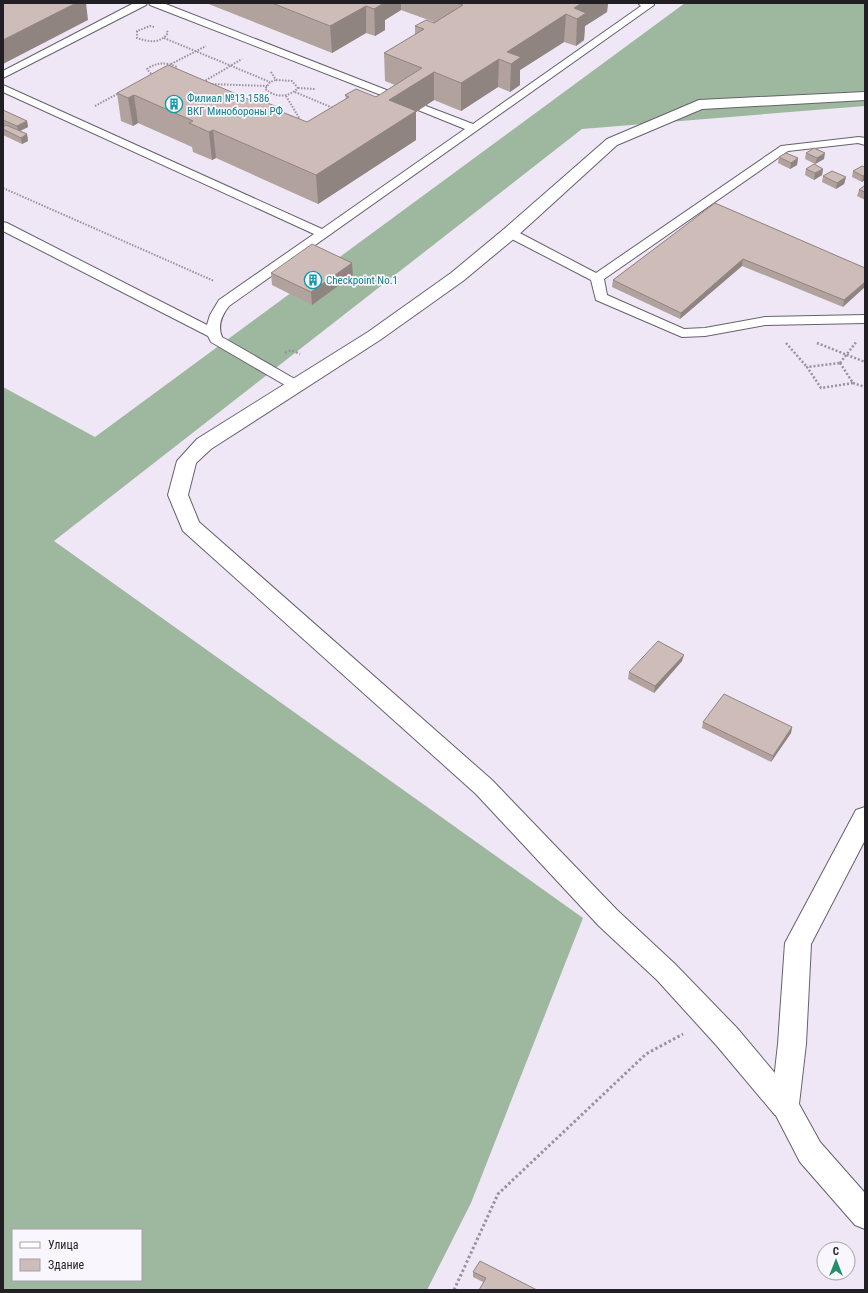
<svg xmlns="http://www.w3.org/2000/svg" width="868" height="1293" viewBox="0 0 868 1293" font-family="'Roboto Condensed',sans-serif">
<style>
.forest{fill:#9eb89f;fill-rule:evenodd}
.lines{fill:none;stroke-linecap:round;stroke-linejoin:round}
.service-casing{stroke:#67616d;stroke-width:2}
.minor-casing{stroke:#67616d;stroke-width:2}
.tertiary-casing{stroke:#67616d;stroke-width:2}
.path-far2{stroke:#98929c;stroke-width:2;stroke-dasharray:1.5 1.5;stroke-linecap:butt}
.path-far1{stroke:#98929c;stroke-width:2.5;stroke-dasharray:2 2;stroke-linecap:butt}
.path{stroke:#98929c;stroke-width:3;stroke-dasharray:2.5 2.5;stroke-linecap:butt}
.service{fill:#fff;fill-rule:evenodd}
.minor{fill:#fff;fill-rule:evenodd}
.tertiary{fill:#fff;fill-rule:evenodd}
.wall{fill:#b1a29e}
.shaded-wall{fill:#908481}
.building{fill:#cebcb8;stroke:#908481}
.labels{text-anchor:middle;dominant-baseline:central;stroke-width:3.5;stroke-linejoin:round;paint-order:stroke}
.far-culture-label{font-size:11px;fill:#0d838f;stroke:#faf6fe;text-anchor:start}
</style>
<rect width="100%" height="100%" fill="#efe7f5"/>
<!-- forest -->
<path class="forest" d="M685,3H865V106L582,129L54,541L583,918L471,1203L427,1290H3V387L95,437ZM13,1230H141V1280H13Z"/>
<g class="lines">
<defs>
<g id="service">
<polygon points="134,3 147,3 146,5 3,78 3,71"/>
<polygon points="149,3 163,3 407,98 408,100 407,102 399,102 150,5"/>
<path d="M638,3H653L654,5L229,306C222,315 217,325 222,337L300,382L302,385L300,388L295,389L290,388L211,342L208,336L3,231V222L7,223L207,325L210,315L219,300L314,234L3,92V85L322,229L465,129L418,110L417,108L418,106H426L473,124L641,6Z"/>
<polygon points="859,137 865,138 865,145 858,143 788,151 604,279 607,295 684,329 705,328 765,317 865,315 865,323 765,325 705,336 682,337 596,300 591,280 506,236 504,233 506,230 514,230 596,273 781,146"/>
</g>
<polygon id="minor" points="865,92 865,100 702,109 617,145 516,237 463,281 380,340 211,449 196,463 188,495 199,522 492,780 617,910 675,964 737,1028 795,1097 799,1106 795,1115 785,1119 775,1115 717,1046 657,980 599,926 476,794 183,531 168,495 177,461 197,439 368,332 451,273 504,229 607,139 699,100"/>
<polygon id="tertiary" points="865,807 865,840 811,944 806,1044 799,1104 820,1142 865,1193 865,1229 855,1225 800,1162 771,1106 778,1044 785,943 856,810"/>
</defs>
<!-- service casing -->
<use href="#service" class="service-casing"/>
<!-- minor casing -->
<use href="#minor" class="minor-casing"/>
<!-- tertiary casing -->
<use href="#tertiary" class="tertiary-casing"/>
<!-- path-far2 -->
<g class="path-far2">
<path d="M154,27L150,26L137,31V38C149,42 160,44 168,33L167,31"/>
<polyline points="164,38 270,82"/>
<polyline points="171,64 206,46"/>
<polyline points="271,72 276,80"/>
<path d="M153,76L147,69C157,62 166,62 177,67L176,71"/>
<path d="M276,80L292,81L298,88C288,98 276,98 265,89L270,82Z"/>
<polyline points="203,82 242,59"/>
<polyline points="209,84 267,86"/>
<polyline points="298,88 315,89"/>
<polyline points="295,92 333,108"/>
<polyline points="286,96 301,121"/>
<polyline points="95,106 119,93"/>
<polyline points="3,188 214,281"/>
</g>
<!-- path-far1 -->
<g class="path-far1">
<polyline points="786,343 807,367"/>
<polyline points="817,343 865,362"/>
<polyline points="285,353 291,350 300,354"/>
<polygon points="840,363 853,383 821,388 807,367"/>
<polyline points="840,363 857,341"/>
<polyline points="853,383 865,387"/>
</g>
<!-- path -->
<polyline class="path" points="454,1290 498,1194 646,1054 683,1034"/>
<!-- service -->
<use href="#service" class="service"/>
<!-- minor -->
<use href="#minor" class="minor"/>
<!-- tertiary -->
<use href="#tertiary" class="tertiary"/>
</g>
<!-- wall -->
<g class="wall">
<polygon points="206,3 608,3 607,12 585,26 584,40 576,46 564,42 520,70 520,85 510,92 498,87 461,111 434,100 416,112 416,140 318,204 216,158 212,160 193,152 192,147 138,123 133,126 121,121 117,93 255,102 280,111 307,122 346,99 345,95 376,97 395,85 385,81 384,53 415,35 415,26 434,22 401,10 385,20 385,30 375,36 366,33 332,53"/>
<polygon points="3,110 27,121 28,127 20,131 27,134 28,141 22,144 3,135 3,127 4,126 3,126"/>
<polygon points="806,153 824,159 815,164 805,159"/>
<polygon points="779,157 798,158 797,165 790,169 778,163"/>
<polygon points="865,167 865,180 862,182 852,177 853,171"/>
<polygon points="806,169 823,169 822,175 814,180 805,175"/>
<polygon points="823,176 846,177 844,184 836,189 822,182"/>
<polygon points="865,185 865,200 857,196 859,190"/>
<polygon points="715,203 865,268 843,307 742,266 680,319 612,287 613,280"/>
<polygon points="271,273 353,275 312,305 272,285"/>
<polygon points="682,661 654,693 628,679 629,672"/>
<polygon points="703,722 792,727 791,733 771,762 702,728"/>
<polygon points="473,1272 537,1290 483,1282 473,1277"/>
</g>
<!-- shaded-wall -->
<g class="shaded-wall">
<polygon points="76,3 86,3 88,20 3,64 3,40"/>
<polygon points="374,3 401,3 401,10 385,20 385,30 375,36"/>
<polygon points="582,3 608,3 607,12 585,26 584,40 576,46 577,19 574,8"/>
<polygon points="366,6 366,33 332,53 330,26"/>
<polygon points="566,14 564,42 520,70 520,85 510,92 511,64 507,52"/>
<polygon points="499,59 498,87 461,111 461,83"/>
<polygon points="434,72 434,100 416,112 416,140 318,204 316,175 389,100"/>
<polygon points="134,95 138,123 133,126 128,98"/>
<polygon points="27,121 28,127 18,132 17,126"/>
<polygon points="213,130 216,158 212,160 209,132"/>
<polygon points="27,134 28,141 22,144 21,138"/>
<polygon points="825,153 824,159 815,164 817,158"/>
<polygon points="798,158 797,165 790,169 791,163"/>
<polygon points="823,169 822,175 814,180 815,173"/>
<polygon points="865,175 865,180 862,182 863,176"/>
<polygon points="846,177 844,184 836,189 837,183"/>
<polygon points="743,259 742,266 680,319 681,313"/>
<polygon points="352,263 353,275 312,305 311,292"/>
<polygon points="865,282 865,287 843,307 844,300"/>
<polygon points="684,655 682,661 654,693 655,686"/>
<polygon points="792,727 791,733 771,762 773,756"/>
</g>
<!-- building -->
<g class="building">
<polygon points="3,3 76,3 3,40"/>
<polygon points="272,3 384,3 374,9 366,6 330,26"/>
<polygon points="456,3 582,3 574,8 586,13 577,19 566,14 507,52 521,57 511,64 499,59 461,83 434,72 389,100 416,111 316,175 213,130 209,132 189,123 193,121 134,95 128,98 117,93 168,65 255,102 260,100 280,108 277,110 307,122 349,97 345,95 356,89 376,97 422,68 384,53 424,29 415,26 426,20 434,23 463,5"/>
<polygon points="3,110 27,121 17,126 3,120"/>
<polygon points="6,125 27,134 21,138 3,129 3,127"/>
<polygon points="814,148 825,153 817,158 806,153"/>
<polygon points="786,153 798,158 791,163 779,157"/>
<polygon points="814,164 823,169 815,173 806,169"/>
<polygon points="862,166 865,167 865,175 863,176 853,171"/>
<polygon points="832,171 846,177 837,183 823,176"/>
<polygon points="865,185 865,192 859,190"/>
<polygon points="715,203 865,268 865,282 844,300 743,259 681,313 613,280"/>
<polygon points="312,244 352,263 311,292 271,273"/>
<polygon points="658,641 684,655 655,686 629,672"/>
<polygon points="724,694 792,727 773,756 703,722"/>
<polygon points="480,1261 537,1290 479,1290 486,1278 473,1272"/>
</g>
<!-- icons -->
<defs>
<symbol id="building-ring" viewBox="-11 -11 22 22"><circle r="9.5" fill="#faf6fe" stroke="#0f9aa8" stroke-width="1.5"/><path d="M-4-6H4V6H1V3H-1V6H-4ZM-2.5-4.3h1.7v1.8h-1.7ZM.8-4.3h1.7v1.8H.8ZM-2.5-1h1.7V.8h-1.7ZM.8-1h1.7V.8H.8Z" fill="#0f9aa8"/></symbol>
</defs>
<g fill-rule="evenodd">
<use href="#building-ring" x="164" y="94" width="20" height="20"/>
<use href="#building-ring" x="303" y="270" width="20" height="20"/>
</g>
<g class="labels">
<!-- far-culture labels -->
<g class="far-culture-label">
<text x="187" y="98">Филиал №13 1586<tspan x="187" dy="13">ВКГ Минобороны РФ</tspan></text>
<text x="326" y="280">Checkpoint No.1</text>
</g>
</g>
<!-- border -->
<rect width="868" height="1293" fill="none" stroke="#211e24" stroke-width="8"/>
<!-- legend -->
<rect x="12" y="1229" width="130" height="52" fill="#faf6fe" stroke="#a3a0a7"/>
<rect x="20" y="1242" width="20" height="6" fill="#ffffff" stroke="#a3a0a7"/>
<text x="48" y="1249" font-size="12" fill="#211e24">Улица</text>
<rect x="20" y="1259" width="20" height="12" fill="#cebcb8" stroke="#a3a0a7"/>
<text x="48" y="1269" font-size="12" fill="#211e24">Здание</text>
<!-- north arrow -->
<g transform="translate(836 1261)"><circle r="19" fill="#faf6fe" stroke="#a3a0a7"/>
<path d="M0-3L7 15L0 10L-7 15Z" fill="#248d6a"/>
<text y="-6" font-size="11" font-weight="bold" text-anchor="middle" fill="#211e24">С</text>
</g>
</svg>
